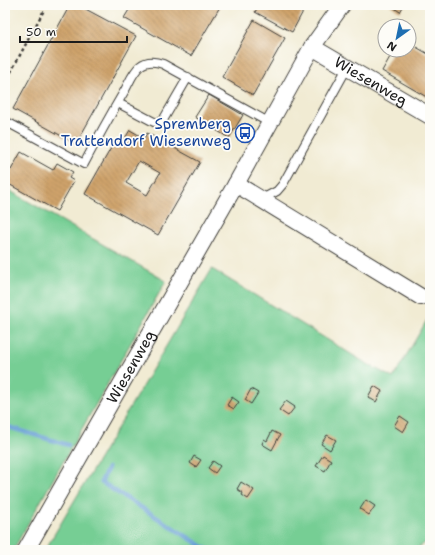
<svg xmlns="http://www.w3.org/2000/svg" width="435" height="555" viewBox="0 0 435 555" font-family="'Shantell Sans',sans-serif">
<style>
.green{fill:#76ce94;stroke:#497558}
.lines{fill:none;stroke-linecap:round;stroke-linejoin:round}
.stream{stroke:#669fd5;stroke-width:4.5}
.building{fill:url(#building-back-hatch);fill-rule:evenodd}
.lane-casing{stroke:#3c3b37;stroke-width:10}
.street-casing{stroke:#3c3b37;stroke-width:18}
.path{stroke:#3c3b37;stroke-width:2.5;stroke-dasharray:3 3;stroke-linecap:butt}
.lane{stroke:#fff;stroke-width:8}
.street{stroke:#fff;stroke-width:16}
.labels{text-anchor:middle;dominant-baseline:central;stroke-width:3.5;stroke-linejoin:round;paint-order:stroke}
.street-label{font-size:15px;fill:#1c1c1c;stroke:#fdfcf7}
.transit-label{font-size:15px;fill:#164399;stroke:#fdfcf7;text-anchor:end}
</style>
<defs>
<pattern id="building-back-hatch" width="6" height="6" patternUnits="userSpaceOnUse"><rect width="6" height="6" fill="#cfa36b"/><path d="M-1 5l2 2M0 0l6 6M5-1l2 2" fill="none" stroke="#a78457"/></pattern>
</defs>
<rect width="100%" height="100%" fill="#fdfcf7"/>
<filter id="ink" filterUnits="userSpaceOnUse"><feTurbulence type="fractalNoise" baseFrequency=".025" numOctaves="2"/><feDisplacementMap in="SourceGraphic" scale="8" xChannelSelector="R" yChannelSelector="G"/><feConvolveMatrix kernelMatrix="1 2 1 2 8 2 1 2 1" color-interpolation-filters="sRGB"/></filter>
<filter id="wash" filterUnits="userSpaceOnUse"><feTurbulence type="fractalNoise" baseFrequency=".012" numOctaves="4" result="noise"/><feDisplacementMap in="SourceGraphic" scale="16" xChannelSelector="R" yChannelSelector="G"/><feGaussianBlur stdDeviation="0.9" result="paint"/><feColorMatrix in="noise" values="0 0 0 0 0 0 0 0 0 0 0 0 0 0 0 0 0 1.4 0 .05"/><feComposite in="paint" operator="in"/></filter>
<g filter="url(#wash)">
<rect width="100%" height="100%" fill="#f1ebd3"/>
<!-- green -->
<g class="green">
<polygon points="5,188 166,281 13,550 5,550"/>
<polygon points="212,269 364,362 393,378 430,315 430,539 418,548 410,550 45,550"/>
</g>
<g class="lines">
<!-- stream -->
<g class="stream">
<polyline points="5,426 68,445"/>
<polyline points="108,468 101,482 208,550"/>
</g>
</g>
<g id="blocks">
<!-- building -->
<g class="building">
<polygon points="70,5 78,5 136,36 76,144 13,109"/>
<polygon points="132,5 221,5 191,56 124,18"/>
<polygon points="259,5 304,5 306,6 292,32 255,12"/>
<polygon points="390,5 404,5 400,12"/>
<polygon points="254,20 285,38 253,95 222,77"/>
<polygon points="409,43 430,55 430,99 382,71 394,50 409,50"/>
<polygon points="209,95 243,115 229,138 195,117"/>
<path d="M130,130L144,138L147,133L200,162L158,235L85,194L115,141L121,145ZM139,161L160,173L147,195L126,183Z"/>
<polygon points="21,152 53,170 57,163 73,172 69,178 74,181 57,211 5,182 5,166 11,170"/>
<polygon points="374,386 382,391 376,402 368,397"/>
<polygon points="251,389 258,393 251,404 245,400"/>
<polygon points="232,397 239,402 234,409 227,405"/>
<polygon points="286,401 295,407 288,416 279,410"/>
<polygon points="400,416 409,422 403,432 394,426"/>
<polygon points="272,431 280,435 272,450 262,444 264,439 267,441"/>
<polygon points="327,435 336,440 330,450 321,444"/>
<polygon points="323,455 331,460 325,471 316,466"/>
<polygon points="194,456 201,460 196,467 190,463"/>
<polygon points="213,461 220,466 215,473 208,468"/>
<polygon points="241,482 254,490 248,499 242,495 243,493 237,489"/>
<polygon points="366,500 375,506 369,515 360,509"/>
</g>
</g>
</g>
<g filter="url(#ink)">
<use href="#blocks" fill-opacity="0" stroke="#3c3b37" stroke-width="1"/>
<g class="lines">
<defs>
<g id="lane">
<polyline points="118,103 154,122 162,122 188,77"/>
<path d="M5,121L84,164C97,139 111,114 125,90C129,83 133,72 140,66C147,60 155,61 163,64L270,123"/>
<polyline points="262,199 277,191 283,184 347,68"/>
</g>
<g id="street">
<path id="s1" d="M312,47L430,116"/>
<polyline points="236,184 421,297"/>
<path id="s2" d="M26,550L236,184L312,47L342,5"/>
</g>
</defs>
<!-- lane casing -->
<use href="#lane" class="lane-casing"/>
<!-- street casing -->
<use href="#street" class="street-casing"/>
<!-- path -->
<polyline class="path" points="5,83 43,12 39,5"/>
<!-- lane -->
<use href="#lane" class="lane"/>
<!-- street -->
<use href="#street" class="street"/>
</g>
</g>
<!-- icons -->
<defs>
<symbol id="bus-ring" viewBox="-11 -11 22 22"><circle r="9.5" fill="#fdfcf7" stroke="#1a4fb4" stroke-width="1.5"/><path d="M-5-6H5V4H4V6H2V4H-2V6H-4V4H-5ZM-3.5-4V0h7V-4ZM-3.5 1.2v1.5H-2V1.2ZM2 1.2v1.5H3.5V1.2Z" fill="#1a4fb4"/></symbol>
</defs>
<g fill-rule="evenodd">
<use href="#bus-ring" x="234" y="122" width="22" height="22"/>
</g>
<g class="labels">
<!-- street labels -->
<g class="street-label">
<text stroke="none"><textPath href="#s1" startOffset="68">Wiesenweg</textPath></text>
<text stroke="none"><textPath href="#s2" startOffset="211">Wiesenweg</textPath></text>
</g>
<!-- transit labels -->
<g class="transit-label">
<text x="231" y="124">Spremberg<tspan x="231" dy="17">Trattendorf Wiesenweg</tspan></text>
</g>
</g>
<!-- margin -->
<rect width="435" height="555" fill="none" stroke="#fdfcf7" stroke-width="20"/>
<!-- north arrow -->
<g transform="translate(397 38) rotate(213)"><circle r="19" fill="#fdfcf7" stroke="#a3a29f"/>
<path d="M0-3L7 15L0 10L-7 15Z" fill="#1f6fb2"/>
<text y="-6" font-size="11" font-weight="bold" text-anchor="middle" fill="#1c1c1c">N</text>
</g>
<!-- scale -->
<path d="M20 36v6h107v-6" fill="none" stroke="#1c1c1c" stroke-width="2"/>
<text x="26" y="36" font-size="12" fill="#1c1c1c" stroke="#fdfcf7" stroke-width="3" paint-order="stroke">50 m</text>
</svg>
